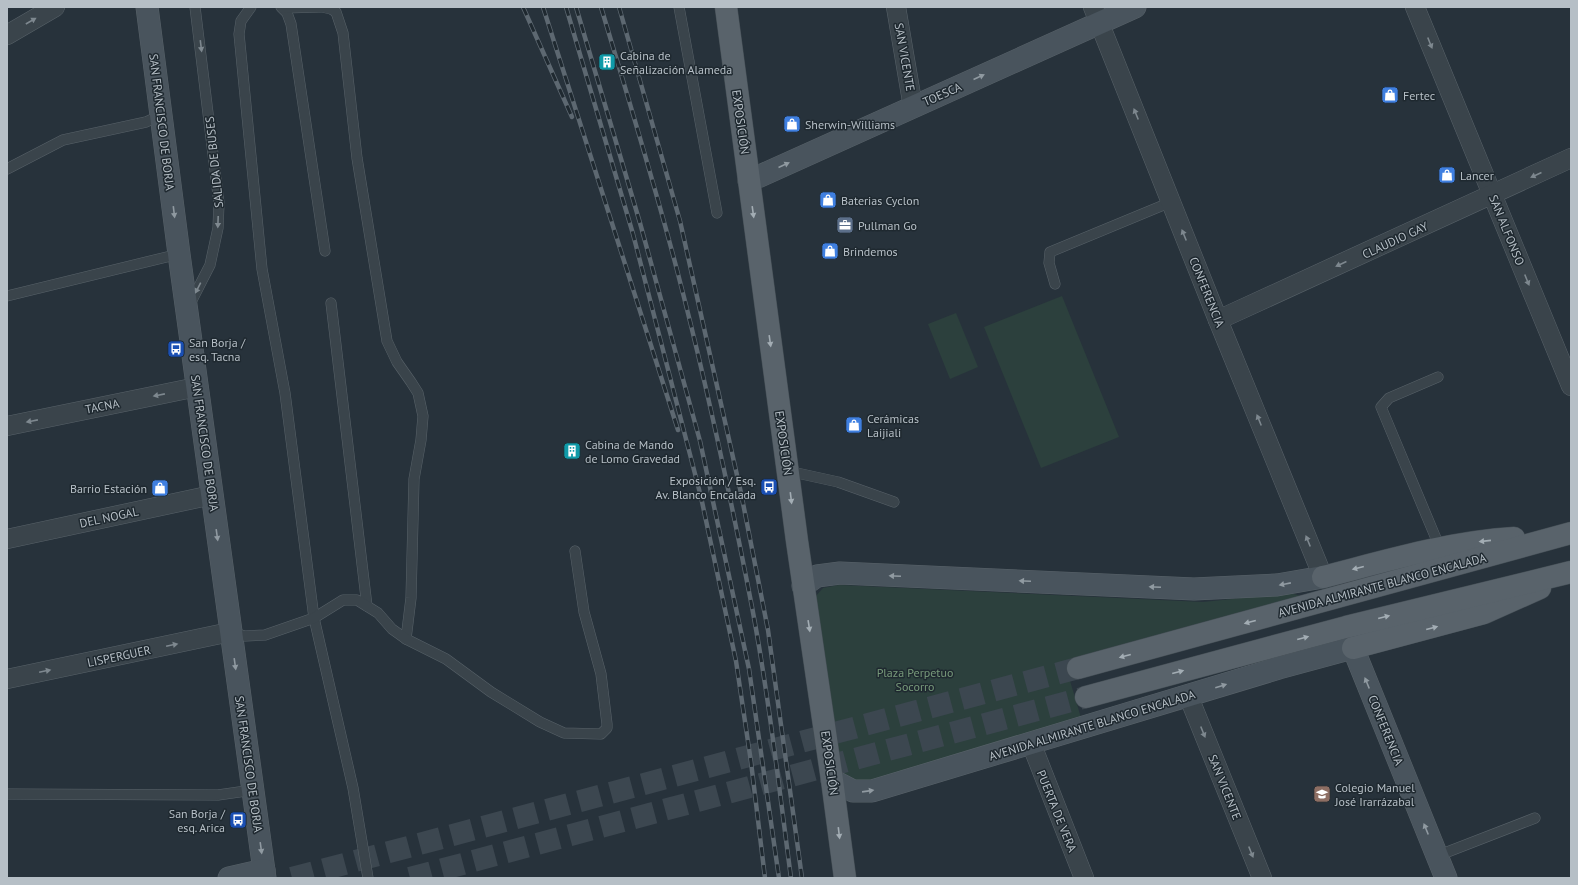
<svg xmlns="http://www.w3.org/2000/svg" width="1578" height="885" viewBox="0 0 1578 885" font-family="'PT Sans',sans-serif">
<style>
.green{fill:#2c403d}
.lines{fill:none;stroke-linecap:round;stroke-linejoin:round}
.primary-tunnel{stroke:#3c4750;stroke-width:22;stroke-dasharray:22 11;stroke-linecap:butt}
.lane-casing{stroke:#586269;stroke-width:11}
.street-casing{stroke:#586269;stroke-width:20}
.secondary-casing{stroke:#586269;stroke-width:23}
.primary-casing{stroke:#434d54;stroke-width:23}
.lane{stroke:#3a444b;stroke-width:10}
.street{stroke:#3a444b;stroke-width:19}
.secondary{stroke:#49545d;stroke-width:22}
.primary{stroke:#59636b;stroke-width:22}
.rail-casing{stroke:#5d6871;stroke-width:4.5}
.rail{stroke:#1f2930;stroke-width:3;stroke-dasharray:9;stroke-linecap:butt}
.oneway{fill:#7e888f}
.oneway2{fill:#909aa1}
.oneway3{fill:#a3adb4}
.labels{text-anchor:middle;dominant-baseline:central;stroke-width:3;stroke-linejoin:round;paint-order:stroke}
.poi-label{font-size:12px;fill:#b6bfc6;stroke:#1f2930;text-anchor:start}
.street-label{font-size:12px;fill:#b6bfc6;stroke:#1f2930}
.park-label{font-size:12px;fill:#77997a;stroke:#1f2930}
</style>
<rect width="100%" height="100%" fill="#27323b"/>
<!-- green -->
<g class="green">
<polygon points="1062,296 1119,437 1041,468 984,327"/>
<polygon points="956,313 978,367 950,379 928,324"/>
<polygon points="839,585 1203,602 1290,593 1301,596 1065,664 1082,721 863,788 843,778 815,597 823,588"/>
</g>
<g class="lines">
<!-- primary-tunnel -->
<g class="primary-tunnel">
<polyline points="292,878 1078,668"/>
<polyline points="410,878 1086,697"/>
</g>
<defs>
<g id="lane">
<polyline points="251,7 241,21 239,34 262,269 285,393 314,618 353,788 368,878"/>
<polyline points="281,7 287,13 291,24 325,251"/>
<polyline points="322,7 331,9 336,12 343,33 357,158 387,341 397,362 411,382 418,393 423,416 421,440 414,479 411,598 406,639"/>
<polyline points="679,7 717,213"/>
<polyline points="283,8 320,7"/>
<polyline points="7,169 63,140 146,122 161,115"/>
<polyline points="1055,284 1049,263 1050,252 1171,202"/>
<polyline points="7,296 179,254"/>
<polyline points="331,303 367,606"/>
<polyline points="189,306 210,265 218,228 219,203 195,7"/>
<polyline points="1438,377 1389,398 1381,407 1440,548"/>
<polyline points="788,471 838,482 894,502"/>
<polyline points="230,632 245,636 265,635 314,618 343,600 357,600 378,613 392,629 406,639 446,659 491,692 540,722 564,733 601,734 607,728 607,724 601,674 584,612 575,551"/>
<polyline points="7,794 218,795 253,790"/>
<polyline points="1437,856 1535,818"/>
</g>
<g id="street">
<polyline points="896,7 913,107"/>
<polyline points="1093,7 1218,320 1323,577"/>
<polyline points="1415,7 1571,386"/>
<polyline points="7,35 55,7"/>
<polyline points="1218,320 1571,158"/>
<polyline points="7,426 197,387"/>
<polyline points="7,539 212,495"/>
<polyline points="7,679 230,632"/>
<polyline points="1188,695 1262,878"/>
<polyline points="1031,743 1084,878"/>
</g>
<g id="secondary">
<polyline points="147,7 179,254 265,878"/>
<polyline points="749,181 1135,7"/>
<polyline points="803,586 817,576 840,573 1194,589 1277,585 1323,577"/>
<polyline points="832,780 853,791 872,791 1279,668 1353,648 1446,878"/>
<polyline points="229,878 264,870"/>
</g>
<g id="primary">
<polyline points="726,7 797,541 832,780 845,878"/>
<path d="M1323,577C1386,561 1449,542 1514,538"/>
<polyline points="1353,648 1484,613 1540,588"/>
<polyline points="1078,668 1571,533"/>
<polyline points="1086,697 1346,627 1571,572"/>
</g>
</defs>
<!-- lane casing -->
<use href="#lane" class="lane-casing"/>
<!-- street casing -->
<use href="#street" class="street-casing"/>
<!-- secondary casing -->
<use href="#secondary" class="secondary-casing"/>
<!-- primary casing -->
<use href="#primary" class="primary-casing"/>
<!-- lane -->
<use href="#lane" class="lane"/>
<!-- street -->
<use href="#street" class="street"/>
<!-- secondary -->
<use href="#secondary" class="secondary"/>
<!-- primary -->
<use href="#primary" class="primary"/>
<defs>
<g id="rail">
<polyline points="523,7 572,117"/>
<polyline points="543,7 678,430"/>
<polyline points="566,7 633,234 701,497 736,661 751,762 765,878"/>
<polyline points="576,7 640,223 700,441 749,669 779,878"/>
<path d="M601,7C627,94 654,182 677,270C706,381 730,494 752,607C769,697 779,788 791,878"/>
<polyline points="619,7 680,221 741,493 768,630 802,878"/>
</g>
</defs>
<!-- rail casing -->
<use href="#rail" class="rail-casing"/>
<!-- rail -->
<use href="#rail" class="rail"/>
</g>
<!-- one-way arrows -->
<defs><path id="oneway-solid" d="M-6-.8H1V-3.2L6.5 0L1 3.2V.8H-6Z"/></defs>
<g class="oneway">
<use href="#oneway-solid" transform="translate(31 21) rotate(-30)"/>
<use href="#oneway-solid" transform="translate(1430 43) rotate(68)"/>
<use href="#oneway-solid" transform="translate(201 46) rotate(83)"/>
<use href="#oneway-solid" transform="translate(1136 114) rotate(-112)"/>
<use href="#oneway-solid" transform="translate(1536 175) rotate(156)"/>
<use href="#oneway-solid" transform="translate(218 222) rotate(92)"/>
<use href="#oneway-solid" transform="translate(1184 235) rotate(-112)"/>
<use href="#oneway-solid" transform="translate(1341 264) rotate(155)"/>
<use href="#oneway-solid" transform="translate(1527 280) rotate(68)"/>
<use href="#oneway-solid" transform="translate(198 288) rotate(117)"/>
<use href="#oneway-solid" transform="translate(159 395) rotate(169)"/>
<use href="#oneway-solid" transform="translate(1259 420) rotate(-112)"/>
<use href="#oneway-solid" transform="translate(32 421) rotate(169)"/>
<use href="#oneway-solid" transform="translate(1308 541) rotate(-112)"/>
<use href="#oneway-solid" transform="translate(172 645) rotate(-12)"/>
<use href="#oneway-solid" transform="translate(45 671) rotate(-12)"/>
<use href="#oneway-solid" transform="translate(1203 732) rotate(68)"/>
<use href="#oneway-solid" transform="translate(1251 852) rotate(68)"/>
</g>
<g class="oneway2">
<use href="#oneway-solid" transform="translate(979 77) rotate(-24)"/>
<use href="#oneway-solid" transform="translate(784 165) rotate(-24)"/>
<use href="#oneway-solid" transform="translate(174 212) rotate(83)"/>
<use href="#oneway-solid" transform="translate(217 535) rotate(82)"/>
<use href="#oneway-solid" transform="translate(895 576) rotate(-177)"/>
<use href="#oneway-solid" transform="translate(1025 581) rotate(-177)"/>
<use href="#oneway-solid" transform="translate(1285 584) rotate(169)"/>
<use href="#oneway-solid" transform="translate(1155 587) rotate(-177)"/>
<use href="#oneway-solid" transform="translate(235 664) rotate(82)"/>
<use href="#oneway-solid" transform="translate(1367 683) rotate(-112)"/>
<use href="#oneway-solid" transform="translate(1221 686) rotate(-17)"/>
<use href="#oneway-solid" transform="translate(868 791) rotate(-8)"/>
<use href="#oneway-solid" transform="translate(1426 829) rotate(-112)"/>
<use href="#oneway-solid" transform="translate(261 848) rotate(82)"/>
</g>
<g class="oneway3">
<use href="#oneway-solid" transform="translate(753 212) rotate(82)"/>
<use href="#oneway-solid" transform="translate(770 341) rotate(82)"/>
<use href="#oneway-solid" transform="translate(791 498) rotate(83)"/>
<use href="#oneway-solid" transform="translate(1485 541) rotate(174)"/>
<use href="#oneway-solid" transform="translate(1358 568) rotate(166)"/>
<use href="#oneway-solid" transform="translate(1384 617) rotate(-14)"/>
<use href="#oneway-solid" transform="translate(1250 622) rotate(165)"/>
<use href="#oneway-solid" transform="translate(809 626) rotate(81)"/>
<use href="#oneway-solid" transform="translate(1432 628) rotate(-15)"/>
<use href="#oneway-solid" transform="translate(1303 638) rotate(-15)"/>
<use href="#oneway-solid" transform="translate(1125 656) rotate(165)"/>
<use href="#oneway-solid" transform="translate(1178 672) rotate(-15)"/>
<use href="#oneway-solid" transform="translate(839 833) rotate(83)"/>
</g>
<!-- icons -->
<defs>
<symbol id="building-square" viewBox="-11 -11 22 22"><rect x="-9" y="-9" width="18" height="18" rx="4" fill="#0f9aa8" stroke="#1f2930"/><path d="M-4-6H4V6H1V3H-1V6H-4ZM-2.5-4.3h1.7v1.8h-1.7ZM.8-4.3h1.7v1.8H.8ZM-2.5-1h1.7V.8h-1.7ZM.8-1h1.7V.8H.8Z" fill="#fff"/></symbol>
<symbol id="shop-square" viewBox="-11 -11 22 22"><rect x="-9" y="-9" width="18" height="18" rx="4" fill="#3f7fe0" stroke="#1f2930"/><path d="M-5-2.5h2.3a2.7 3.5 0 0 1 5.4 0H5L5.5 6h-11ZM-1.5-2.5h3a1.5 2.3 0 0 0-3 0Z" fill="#fff"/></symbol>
<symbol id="office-square" viewBox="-11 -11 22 22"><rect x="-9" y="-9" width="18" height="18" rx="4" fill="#5c6f8a" stroke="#1f2930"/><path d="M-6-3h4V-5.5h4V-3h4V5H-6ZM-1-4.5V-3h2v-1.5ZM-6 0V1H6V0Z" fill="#fff"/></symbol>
<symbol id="bus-square" viewBox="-11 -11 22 22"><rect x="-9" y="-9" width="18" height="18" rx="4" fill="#1a4fb4" stroke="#1f2930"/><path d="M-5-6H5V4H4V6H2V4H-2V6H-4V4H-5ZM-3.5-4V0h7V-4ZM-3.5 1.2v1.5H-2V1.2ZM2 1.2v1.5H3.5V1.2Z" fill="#fff"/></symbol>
<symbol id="school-square" viewBox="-11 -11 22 22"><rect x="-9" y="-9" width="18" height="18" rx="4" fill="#8d6e63" stroke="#1f2930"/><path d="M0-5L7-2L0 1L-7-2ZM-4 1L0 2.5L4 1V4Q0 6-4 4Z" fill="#fff"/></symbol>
</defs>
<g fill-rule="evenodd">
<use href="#building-square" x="597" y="52" width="20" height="20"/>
<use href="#shop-square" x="1380" y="85" width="20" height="20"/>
<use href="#shop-square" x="782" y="114" width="20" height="20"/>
<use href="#shop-square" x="1437" y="165" width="20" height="20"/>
<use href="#shop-square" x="818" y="190" width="20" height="20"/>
<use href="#office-square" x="835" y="215" width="20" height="20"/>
<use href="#shop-square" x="820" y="241" width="20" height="20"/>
<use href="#bus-square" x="166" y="339" width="20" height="20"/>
<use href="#shop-square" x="844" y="415" width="20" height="20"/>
<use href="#building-square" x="562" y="441" width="20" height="20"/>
<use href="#bus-square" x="759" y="477" width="20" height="20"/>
<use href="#shop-square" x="150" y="478" width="20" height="20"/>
<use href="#school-square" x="1312" y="784" width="20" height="20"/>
<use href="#bus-square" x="228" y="810" width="20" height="20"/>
</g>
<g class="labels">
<!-- poi labels -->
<g class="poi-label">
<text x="620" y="55">Cabina de<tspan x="620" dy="14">Señalización Alameda</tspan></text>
<text x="1403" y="95">Fertec</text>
<text x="805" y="124">Sherwin-Williams</text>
<text x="1460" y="175">Lancer</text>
<text x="841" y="200">Baterias Cyclon</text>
<text x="858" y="225">Pullman Go</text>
<text x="843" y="251">Brindemos</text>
<text x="189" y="342">San Borja /<tspan x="189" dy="14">esq. Tacna</tspan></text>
<text x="867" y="418">Cerámicas<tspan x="867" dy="14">Laijiali</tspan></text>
<text x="585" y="444">Cabina de Mando<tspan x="585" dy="14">de Lomo Gravedad</tspan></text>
<text x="756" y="480" text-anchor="end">Exposición / Esq.<tspan x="756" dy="14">Av. Blanco Encalada</tspan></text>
<text x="147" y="488" text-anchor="end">Barrio Estación</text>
<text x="1335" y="787">Colegio Manuel<tspan x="1335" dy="14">José Irarrázabal</tspan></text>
<text x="225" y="813" text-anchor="end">San Borja /<tspan x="225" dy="14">esq. Arica</tspan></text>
</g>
<!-- street labels -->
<g class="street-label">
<text transform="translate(905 57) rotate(80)">SAN VICENTE</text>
<text transform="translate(942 94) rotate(-24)">TOESCA</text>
<text transform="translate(162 122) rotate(83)">SAN FRANCISCO DE BORJA</text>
<text transform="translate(741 122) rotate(82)">EXPOSICIÓN</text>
<text transform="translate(214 162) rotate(-96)">SALIDA DE BUSES</text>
<text transform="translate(1507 230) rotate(68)">SAN ALFONSO</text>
<text transform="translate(1395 240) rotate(-25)">CLAUDIO GAY</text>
<text transform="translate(1207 292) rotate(68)">CONFERENCIA</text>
<text transform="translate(102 406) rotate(-11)">TACNA</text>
<text transform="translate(205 443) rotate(82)">SAN FRANCISCO DE BORJA</text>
<text transform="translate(784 443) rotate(82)">EXPOSICIÓN</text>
<text transform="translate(109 517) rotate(-12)">DEL NOGAL</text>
<text transform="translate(1382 585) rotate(-15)">AVENIDA ALMIRANTE BLANCO ENCALADA</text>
<text transform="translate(119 656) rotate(-12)">LISPERGUER</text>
<text transform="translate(1092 725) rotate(-17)">AVENIDA ALMIRANTE BLANCO ENCALADA</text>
<text transform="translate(1386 730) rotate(68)">CONFERENCIA</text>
<text transform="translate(830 763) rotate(82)">EXPOSICIÓN</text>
<text transform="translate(249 764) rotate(82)">SAN FRANCISCO DE BORJA</text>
<text transform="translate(1225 787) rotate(68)">SAN VICENTE</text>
<text transform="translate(1057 811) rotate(68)">PUERTA DE VERA</text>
</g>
<!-- park labels -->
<g class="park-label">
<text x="915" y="672">Plaza Perpetuo<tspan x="915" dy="14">Socorro</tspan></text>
</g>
</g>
<!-- border -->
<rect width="1578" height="885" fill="none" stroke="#b6bfc6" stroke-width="16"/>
</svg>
